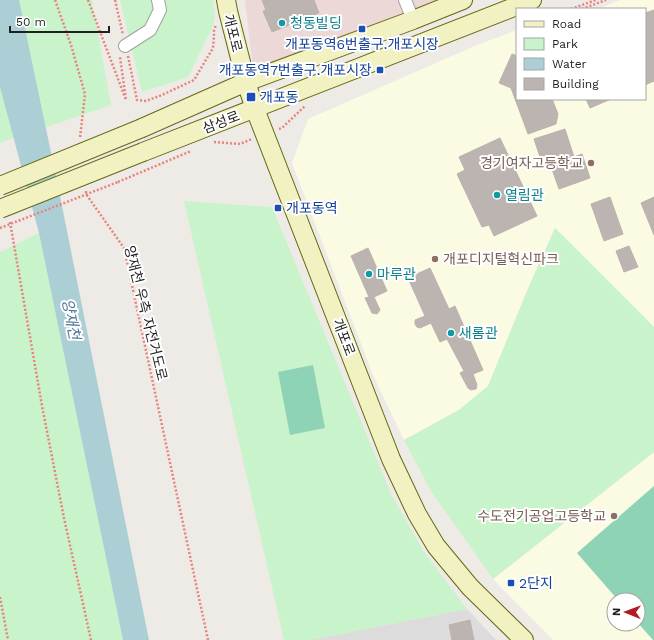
<svg xmlns="http://www.w3.org/2000/svg" width="654" height="640" viewBox="0 0 654 640" font-family="'Work Sans','Noto Sans KR',sans-serif">
<style>
.residential{fill:#dddcdc}
.commercial{fill:#edd8d8}
.education{fill:#fbfae3;fill-rule:evenodd}
.park{fill:#c9f3ca}
.pitch{fill:#8ed3b5}
.water{fill:#accfd6}
.building{fill:#bbb4b0;stroke:#beb2ab}
.lines{fill:none;stroke-linecap:round;stroke-linejoin:round}
.street-casing{stroke:#a0a0a0;stroke-width:14}
.secondary-casing{stroke:#646913;stroke-width:20}
.path{stroke:#e8837e;stroke-width:2.5;stroke-dasharray:2 2;stroke-linecap:butt}
.street{stroke:#fff;stroke-width:12}
.secondary{stroke:#f2f1c1;stroke-width:18}
.secondary-bridge-casing{stroke:#646913;stroke-width:20;stroke-linecap:butt}
.path-bridge{stroke:#e8837e;stroke-width:2.5;stroke-dasharray:2 2;stroke-linecap:butt}
.secondary-bridge{stroke:#f2f1c1;stroke-width:18}
.culture-dot{fill:#0f9aa8;stroke:#fff;stroke-width:1.5}
.transit-dot{fill:#1a4fb4;stroke:#fff;stroke-width:1.5}
.education-dot{fill:#8d6e63;stroke:#fff;stroke-width:1.5}
.labels{text-anchor:middle;dominant-baseline:central;stroke-width:4;stroke-linejoin:round;paint-order:stroke}
.culture-label{font-size:14px;fill:#0d838f;stroke:#fff;text-anchor:start}
.street-label{font-size:14px;fill:#1f1f1f;stroke:#fff}
.transit-label{font-size:14px;fill:#164399;stroke:#fff;text-anchor:start}
.education-label{font-size:14px;fill:#785e54;stroke:#fff;text-anchor:end}
.water-label{font-size:15px;font-style:italic;fill:#507694;stroke:#fff}
</style>
<rect width="100%" height="100%" fill="#eeebe6"/>
<!-- residential -->
<polygon class="residential" points="467,609 496,640 310,640"/>
<!-- commercial -->
<polygon class="commercial" points="245,0 444,0 254,77"/>
<!-- education -->
<g class="education">
<polygon points="620,0 654,0 654,327 555,228 527,291 488,386 459,410 404,440 373,375 292,163 308,119 477,45 517,30 517,99 645,99 645,9 598,9"/>
<path d="M654,452V640H553L493,579ZM614,600H638V624H614Z"/>
</g>
<!-- park -->
<g class="park">
<polygon points="0,0 92,0 111,105 0,143"/>
<polygon points="120,0 213,0 215,15 213,26 188,77 142,92"/>
<polygon points="184,201 272,207 392,496 424,552 467,609 310,640 284,640"/>
<polygon points="555,228 654,327 654,452 493,579 431,491 404,440 459,410 488,386 527,291"/>
<polygon points="39,233 123,640 0,640 0,252"/>
</g>
<!-- pitch -->
<g class="pitch">
<polygon points="313,365 325,428 290,435 278,372"/>
<polygon points="654,486 654,640 653,640 638,623 638,600 618,600 577,553"/>
</g>
<!-- water -->
<polygon class="water" points="0,0 19,0 57,181 149,640 123,640 39,233 0,87"/>
<!-- building -->
<g class="building">
<polygon points="262,0 314,0 319,13 272,32 263,11 266,10"/>
<polygon points="654,10 654,81 645,85 645,13"/>
<polygon points="512,54 517,56 517,99 552,99 558,114 556,124 528,134 511,88 499,83"/>
<polygon points="586,99 611,99 590,108"/>
<polygon points="565,129 574,157 582,154 590,178 559,189 547,155 540,157 534,139"/>
<polygon points="500,138 537,216 494,236 489,225 482,227 457,174 465,170 459,157"/>
<polygon points="610,197 623,234 604,241 591,204"/>
<polygon points="654,197 654,235 641,203"/>
<polygon points="629,246 638,267 624,272 616,251"/>
<polygon points="368,248 387,291 374,297 380,310 377,314 372,313 365,298 369,297 351,256"/>
<polygon points="430,268 449,309 455,306 483,370 473,374 477,385 476,389 471,390 468,388 460,373 464,371 447,339 440,342 431,323 420,328 417,327 415,324 415,320 425,316 408,278"/>
<polygon points="470,620 474,640 452,640 449,625"/>
</g>
<g class="lines">
<defs>
<g id="street">
<polyline points="405,0 413,20"/>
<polyline points="125,46 150,30 160,10 158,0"/>
</g>
<g id="secondary">
<polyline points="226,0 228,11 246,82 255,109 391,459 417,514 436,546 470,587 524,640"/>
<polyline points="142,128 246,82 413,20 463,0"/>
<polyline points="143,152 532,0"/>
</g>
</defs>
<!-- street casing -->
<use href="#street" class="street-casing"/>
<!-- secondary casing -->
<use href="#secondary" class="secondary-casing"/>
<!-- path -->
<g class="path">
<polyline points="55,0 71,45 85,94 80,138"/>
<polyline points="88,0 126,100 120,57"/>
<polyline points="115,0 123,35"/>
<polyline points="571,9 596,0"/>
<polyline points="582,9 606,0"/>
<polyline points="128,56 137,100 146,101 162,95 194,80 213,48 214,36 214,30 216,25"/>
<polyline points="279,129 282,128 305,106"/>
<polyline points="214,142 240,144 252,139"/>
<polyline points="118,182 191,151"/>
<polyline points="86,191 86,194 124,248 208,640"/>
<polyline points="10,222 42,406 64,518 91,640"/>
<polyline points="0,597 8,640"/>
</g>
<!-- street -->
<use href="#street" class="street"/>
<!-- secondary -->
<use href="#secondary" class="secondary"/>
<defs>
<g id="secondary-bridge">
<polyline points="0,186 142,128"/>
<polyline points="0,209 143,152"/>
</g>
</defs>
<!-- secondary-bridge casing -->
<use href="#secondary-bridge" class="secondary-bridge-casing"/>
<!-- path-bridge -->
<polyline class="path-bridge" points="0,228 118,182"/>
<!-- secondary-bridge -->
<use href="#secondary-bridge" class="secondary-bridge"/>
</g>
<!-- markers -->
<g class="culture-dot">
<circle cx="282" cy="23" r="4"/>
<circle cx="497" cy="195" r="4"/>
<circle cx="369" cy="274" r="4"/>
<circle cx="451" cy="333" r="4"/>
</g>
<g class="transit-dot">
<rect x="358" y="25" width="8" height="8" rx="2"/>
<rect x="376" y="66" width="8" height="8" rx="2"/>
<rect x="246" y="92" width="10" height="10" rx="2"/>
<rect x="274" y="204" width="8" height="8" rx="2"/>
<rect x="507" y="579" width="8" height="8" rx="2"/>
</g>
<g class="education-dot">
<circle cx="591" cy="163" r="4"/>
<circle cx="435" cy="259" r="4"/>
<circle cx="614" cy="516" r="4"/>
</g>
<g class="labels">
<!-- culture labels -->
<g class="culture-label">
<text x="290" y="23">청동빌딩</text>
<text x="505" y="195">열림관</text>
<text x="377" y="274">마루관</text>
<text x="459" y="333">새롬관</text>
</g>
<!-- street labels -->
<g class="street-label">
<text transform="translate(233 33) rotate(76)">개포로</text>
<text transform="translate(221 122) rotate(-21)">삼성로</text>
<text transform="translate(146 313) rotate(76)">양재천 우측 자전거도로</text>
<text transform="translate(344 337) rotate(69)">개포로</text>
</g>
<!-- transit labels -->
<g class="transit-label">
<text x="362" y="44" text-anchor="middle">개포동역6번출구.개포시장</text>
<text x="372" y="70" text-anchor="end">개포동역7번출구.개포시장</text>
<text x="260" y="97">개포동</text>
<text x="286" y="208">개포동역</text>
<text x="519" y="583">2단지</text>
</g>
<!-- education labels -->
<g class="education-label">
<text x="583" y="163">경기여자고등학교</text>
<text x="443" y="259" text-anchor="start">개포디지털혁신파크</text>
<text x="606" y="516">수도전기공업고등학교</text>
</g>
<!-- water labels -->
<g class="water-label">
<text transform="translate(71 319) rotate(79)">양재천</text>
</g>
</g>
<!-- legend -->
<rect x="516" y="8" width="130" height="92" fill="#ffffff" stroke="#a5a5a5"/>
<rect x="524" y="21" width="20" height="6" fill="#f2f1c1" stroke="#a5a5a5"/>
<text x="552" y="28" font-size="12" fill="#1f1f1f">Road</text>
<rect x="524" y="38" width="20" height="12" fill="#c9f3ca" stroke="#a5a5a5"/>
<text x="552" y="48" font-size="12" fill="#1f1f1f">Park</text>
<rect x="524" y="58" width="20" height="12" fill="#accfd6" stroke="#a5a5a5"/>
<text x="552" y="68" font-size="12" fill="#1f1f1f">Water</text>
<rect x="524" y="78" width="20" height="12" fill="#bbb4b0" stroke="#a5a5a5"/>
<text x="552" y="88" font-size="12" fill="#1f1f1f">Building</text>
<!-- north arrow -->
<g transform="translate(626 612) rotate(271)"><circle r="19" fill="#ffffff" stroke="#a5a5a5"/>
<path d="M0-3L7 15L0 10L-7 15Z" fill="#b41a22"/>
<text y="-6" font-size="11" font-weight="bold" text-anchor="middle" fill="#1f1f1f">N</text>
</g>
<!-- scale -->
<path d="M10 26v6h99v-6" fill="none" stroke="#1f1f1f" stroke-width="2"/>
<text x="16" y="26" font-size="12" fill="#1f1f1f" stroke="#ffffff" stroke-width="3" paint-order="stroke">50 m</text>
</svg>
